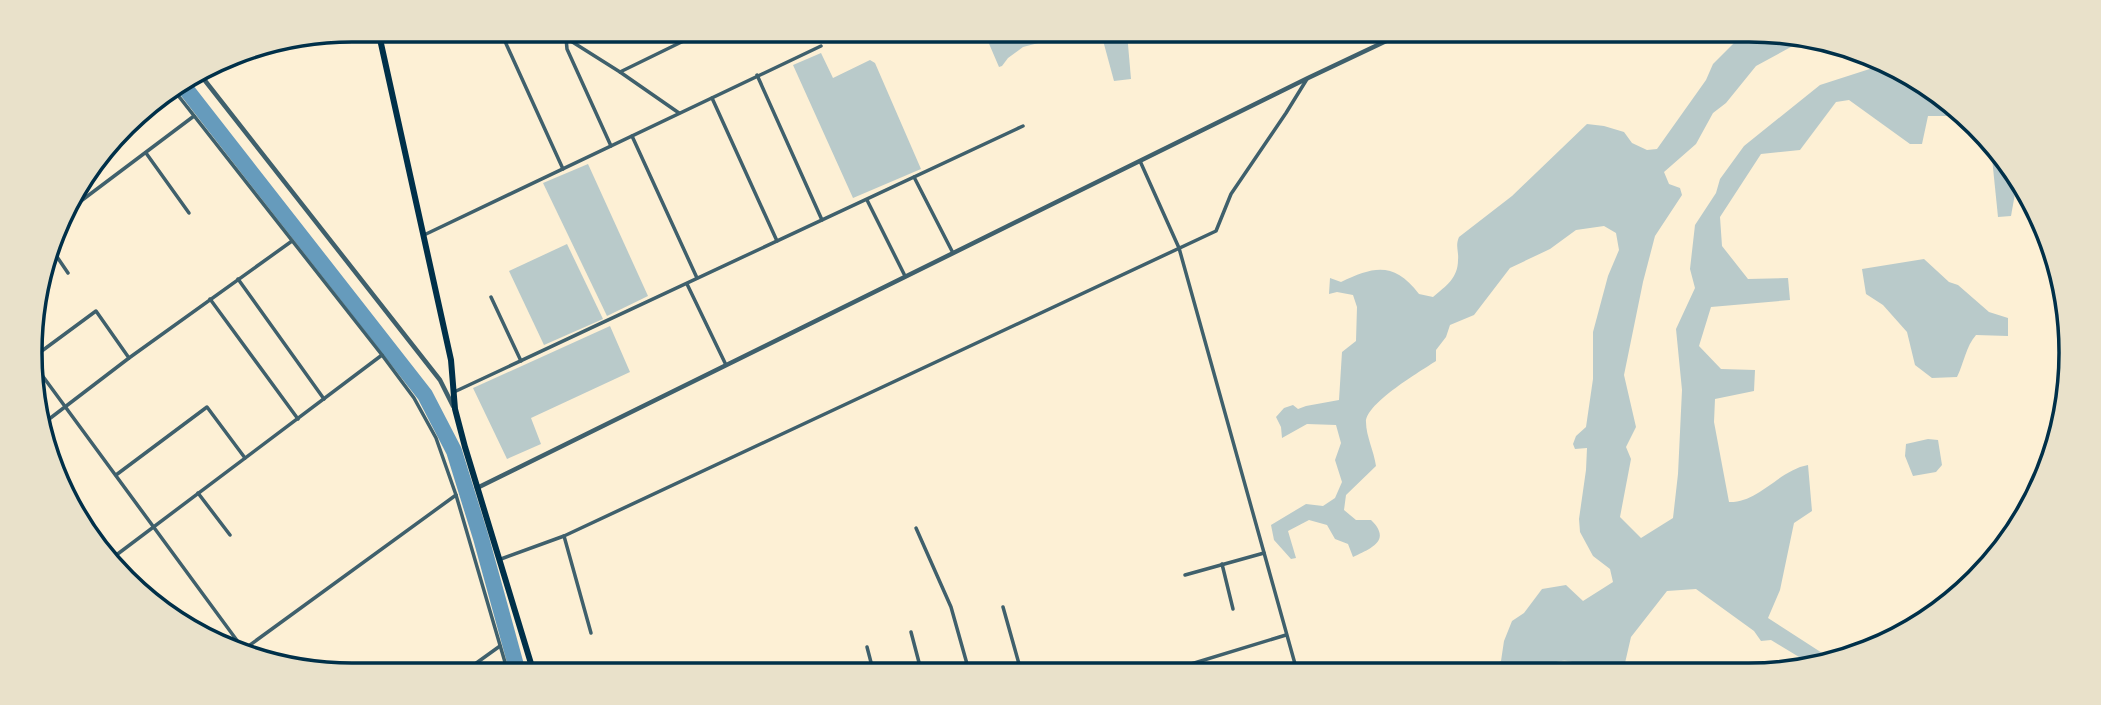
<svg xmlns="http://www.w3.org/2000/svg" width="2101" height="705" viewBox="0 0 2101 705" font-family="Montserrat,sans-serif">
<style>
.green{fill:#b9caca}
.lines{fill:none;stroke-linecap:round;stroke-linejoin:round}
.river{stroke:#669bbc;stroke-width:16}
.minor{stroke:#3f606c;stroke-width:3.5}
.tertiary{stroke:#3f606c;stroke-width:4.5}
.primary{stroke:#003049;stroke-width:6}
.rim{fill:none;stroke:#003049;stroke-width:3.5}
</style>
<rect width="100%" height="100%" fill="#fdf0d5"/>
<!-- green -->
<g class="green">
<polygon points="984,32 1060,33 1046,41 1023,47 1008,58 1002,66 999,67"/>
<polygon points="1101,33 1127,33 1131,79 1114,81"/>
<path d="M1741,36H1811L1756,66L1726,103L1713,113L1696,144L1664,172L1669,184L1680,188L1682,195L1655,236L1643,282L1624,375L1636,427L1626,447L1631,459L1620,517L1641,538L1673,518L1678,474L1682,390L1676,329L1695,288L1690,269L1695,225L1716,193L1720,179L1744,146L1820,85L1882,65L1928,84L1960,116H1928L1922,144H1910L1849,100L1836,102L1800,150L1761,154L1720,217L1722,246L1748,279L1788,278L1790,300L1711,307L1699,346L1721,369L1755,370L1754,391L1715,399L1714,422L1729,502C1759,503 1779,470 1808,465L1812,511L1794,523L1780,590L1768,618L1833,660L1814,666L1771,640L1761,641L1754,631L1696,589L1667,591L1631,637L1625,663L1577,664C1564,657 1550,662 1542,672H1449L1468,662L1489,668L1501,661L1504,641L1512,621L1524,613L1542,589L1566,585L1583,601L1613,582L1610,569L1593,556L1580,532L1579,519L1586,470L1587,448L1575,449L1573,444L1576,436L1586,427L1593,379V332L1608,276L1619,250L1616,233L1604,226L1576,230L1550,249L1510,268L1474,315L1450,325L1446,337L1436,350V361C1421,371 1366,403 1366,422C1366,436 1374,451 1376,466L1346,495L1344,510L1356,520H1371C1393,541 1369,549 1353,557L1348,544L1335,539L1327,525L1309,520L1288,531L1296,558L1291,559L1274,540L1271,525L1306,504L1323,506L1335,498L1342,482L1335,460L1341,443L1336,425L1307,424L1282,438L1281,427L1276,417L1284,408L1293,405L1298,409L1306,406L1339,400L1342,352L1356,341L1357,307L1353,295L1337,292L1329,294L1330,278L1341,282C1375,266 1394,262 1419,294L1433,297C1446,286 1458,278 1458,260C1459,251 1455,246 1459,237L1512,196L1587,124L1604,126L1624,132L1632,143L1647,150L1657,149L1706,80L1713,64Z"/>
<polygon points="821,53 833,78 870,60 875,63 921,169 853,198 793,65"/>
<polygon points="1991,148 2018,177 2011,216 1998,217"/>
<polygon points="588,164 648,296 607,316 543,183"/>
<polygon points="567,244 603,319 544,345 509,271"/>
<path d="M1924,259L1949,282L1958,285L1989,312L2008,318V336L1976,335C1966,346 1964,363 1957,377L1932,378L1915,365L1907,332L1883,305L1866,294L1862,269Z"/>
<polygon points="610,326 630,372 531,418 541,444 507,459 473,388"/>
<polygon points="1928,439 1938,440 1942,465 1936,472 1913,476 1905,456 1906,444"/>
</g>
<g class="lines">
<!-- river -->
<polyline class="river" points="182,84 425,395 454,451 481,538 517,669"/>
<!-- minor -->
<g class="minor">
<polyline points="555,31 620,72"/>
<polyline points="581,31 566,38 567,49 611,146"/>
<polyline points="503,37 563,169"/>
<polyline points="757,75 822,220"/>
<polyline points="173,89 382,355 414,398 436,438 456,495 507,669"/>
<polyline points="712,98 777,241"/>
<polyline points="679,113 620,72 704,31"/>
<polyline points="632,136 697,278"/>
<polyline points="146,153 189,213"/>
<polyline points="1140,161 1179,248 1297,671"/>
<polyline points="914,177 953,253"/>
<polyline points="867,200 905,276"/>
<polyline points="61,216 194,116"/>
<polyline points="424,235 821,46"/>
<polyline points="51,248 68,273"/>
<polyline points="238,279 324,399"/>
<polyline points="687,284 726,365"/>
<polyline points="491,297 521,361"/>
<polyline points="210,299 298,419"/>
<polyline points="35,356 96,311 129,358"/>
<polyline points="36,367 244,650"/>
<polyline points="454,392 1023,126"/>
<polyline points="40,426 129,358 292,241"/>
<polyline points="116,475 207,407 245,458"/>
<polyline points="198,493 230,535"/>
<polyline points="916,528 951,607 969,671"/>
<polyline points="564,536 591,633"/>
<polyline points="111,559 382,355"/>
<polyline points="501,559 564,536 1216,231 1231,194 1286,113 1307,79"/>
<polyline points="1222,564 1233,609"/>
<polyline points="1185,575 1264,553"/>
<polyline points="1003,607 1021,671"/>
<polyline points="173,621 178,617"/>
<polyline points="911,632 921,670"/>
<polyline points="867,647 873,670"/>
<polyline points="243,650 456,495"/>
<polyline points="468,669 500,646"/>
<polyline points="1168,671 1286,635"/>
</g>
<!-- tertiary -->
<g class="tertiary">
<polyline points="199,73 440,380 453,406"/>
<polyline points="477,488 1308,78 1401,34"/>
</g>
<!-- primary -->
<polyline class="primary" points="378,30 451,360 455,409 465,447 533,670"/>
</g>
<!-- crop -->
<path d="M0 0H2101V705H0ZM352 42H1749A310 310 0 0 1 2059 352V353A310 310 0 0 1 1749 663H352A310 310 0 0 1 42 353V352A310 310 0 0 1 352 42Z" fill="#e9e1ca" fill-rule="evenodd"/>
<path class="rim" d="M352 42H1749A310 310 0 0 1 2059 352V353A310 310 0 0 1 1749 663H352A310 310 0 0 1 42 353V352A310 310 0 0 1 352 42Z"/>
</svg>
